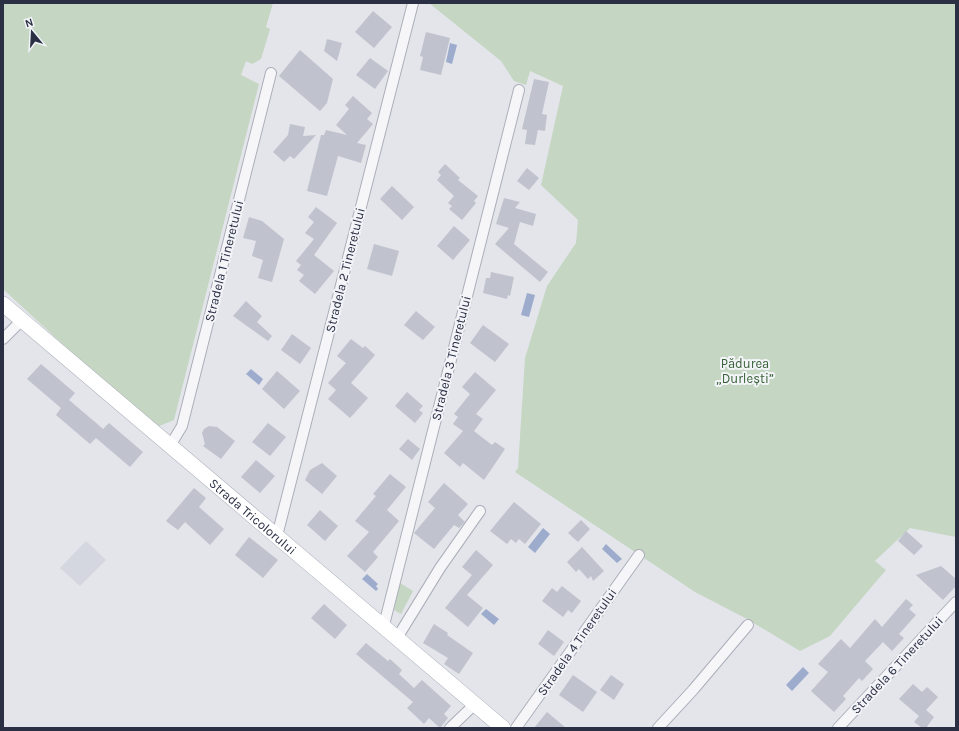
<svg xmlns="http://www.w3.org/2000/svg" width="959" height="731" viewBox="0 0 959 731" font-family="Karla,sans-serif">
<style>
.built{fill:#d5d7e0}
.green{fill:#c5d6c3}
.water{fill:#9daccc}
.building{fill:#c0c3ce}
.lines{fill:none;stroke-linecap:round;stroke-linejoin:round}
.street-casing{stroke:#acaeb9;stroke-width:12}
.secondary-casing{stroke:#acaeb9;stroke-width:16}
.street{stroke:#f6f6f9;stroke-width:10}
.secondary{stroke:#fff;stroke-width:15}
.labels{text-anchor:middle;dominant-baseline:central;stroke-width:4;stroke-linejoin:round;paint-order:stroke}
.street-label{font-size:13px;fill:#2a2f44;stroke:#f3f4f8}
.park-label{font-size:13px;fill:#376136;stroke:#f3f4f8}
</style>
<rect width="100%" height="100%" fill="#e3e5eb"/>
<!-- built -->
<polygon class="built" points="86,541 106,560 80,586 60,568"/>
<!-- green -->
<g class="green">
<polygon points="3,3 273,3 266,27 270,29 261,59 252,64 246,61 241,75 259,84 174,420 157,427 111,389 3,289"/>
<polygon points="429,3 956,3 956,537 910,528 875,561 886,570 835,630 830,636 800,651 747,619 695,592 515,472 518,468 525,358 547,286 576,243 578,220 541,185 563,86 530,71 526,85 514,81 501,61"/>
<polygon points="400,583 413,591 401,614 394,610"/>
</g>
<!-- water -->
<g class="water">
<polygon points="450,43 457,45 452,64 446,62"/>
<polygon points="527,293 535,295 529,317 521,315"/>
<polygon points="251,369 263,379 259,385 246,374"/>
<polygon points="543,528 550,534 535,553 528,547"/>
<polygon points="606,544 622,559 617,563 602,549"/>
<polygon points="367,574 378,584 376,586 378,589 376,591 362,579"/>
<polygon points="486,609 499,619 494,625 481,614"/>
<polygon points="803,667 809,673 792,691 786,685"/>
</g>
<!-- building -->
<g class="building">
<polygon points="373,11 392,27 374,48 355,32"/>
<polygon points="426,32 450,38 441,75 420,70 423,57 420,56"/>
<polygon points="327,39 342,43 337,61 324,51"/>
<polygon points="300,50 333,79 327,103 320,111 279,76"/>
<polygon points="370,58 388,71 375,89 356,75"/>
<polygon points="534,79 549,82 542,114 547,115 545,131 538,130 535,145 525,144 527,130 522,129"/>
<polygon points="353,96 372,113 367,119 373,124 357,143 366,145 361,163 338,156 327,196 307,191 321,135 324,135 326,130 347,135 336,125 349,109 345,105"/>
<polygon points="290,124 305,127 303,136 316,135 294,159 290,156 284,162 273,152 288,135"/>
<polygon points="445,164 460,178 458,180 478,196 474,201 476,203 462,220 449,209 452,206 448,203 454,196 437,180 441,175 438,172"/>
<polygon points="527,168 539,178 529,190 517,181"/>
<polygon points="392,186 414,207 402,220 380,199"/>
<polygon points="504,198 520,202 515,208 536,214 533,226 520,222 514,244 548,272 540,282 495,244 509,228 496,224"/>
<polygon points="316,207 337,223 314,255 334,271 315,294 299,281 304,275 297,270 301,265 296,261 314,239 305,233 314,222 308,217"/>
<polygon points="249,217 262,221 284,239 272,282 258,278 263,260 252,256 256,241 243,238"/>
<polygon points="454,226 470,240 453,260 437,246"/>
<polygon points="374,244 399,251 392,276 367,269"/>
<polygon points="491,272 514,277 510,296 508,295 507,299 483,293 486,278 490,278"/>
<polygon points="246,301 262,316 257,322 272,336 268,341 233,316"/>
<polygon points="416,311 435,327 423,340 404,325"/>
<polygon points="483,325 509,344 495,362 470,343"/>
<polygon points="292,334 311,348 300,364 281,350"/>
<polygon points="351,339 363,348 365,346 375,355 351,383 368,398 350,418 328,399 336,390 328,383 346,363 337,356"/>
<polygon points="41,364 75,393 69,400 95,422 103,429 109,423 143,452 130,467 96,438 90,444 56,415 61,408 27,379"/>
<polygon points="277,371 300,391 284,409 262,389"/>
<polygon points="475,372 496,390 476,414 483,419 474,431 492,445 495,442 505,449 484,480 463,463 460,467 444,453 463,431 453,424 458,417 454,414 470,394 462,387"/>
<polygon points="407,392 423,406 419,410 423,413 415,423 395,406"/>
<polygon points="268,423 286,437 270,456 252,442"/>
<polygon points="209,426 217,427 235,441 221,459 203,446 205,444 202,433 204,429"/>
<polygon points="408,439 420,449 412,460 399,449"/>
<polygon points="256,460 275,476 260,493 241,477"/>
<polygon points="322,463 337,476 322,494 305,480 310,470"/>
<polygon points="390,474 406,487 387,510 399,521 373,552 378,557 365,572 347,556 369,532 355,521 376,496 373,494"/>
<polygon points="444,483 468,504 458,515 465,522 459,528 454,525 434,549 414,533 435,508 428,502"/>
<polygon points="194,488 206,498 199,507 224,529 210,545 185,522 178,530 166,521"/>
<polygon points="514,502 541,524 525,544 519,539 516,543 511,539 507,544 490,531"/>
<polygon points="320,510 338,526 325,541 307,525"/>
<polygon points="581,520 590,529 578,542 568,533"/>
<polygon points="906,531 923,546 914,555 898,541"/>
<polygon points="249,537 278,560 263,578 235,555"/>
<polygon points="582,547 604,571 593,581 591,576 588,579 579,569 576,572 567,562"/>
<polygon points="476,550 493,565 467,595 483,608 468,627 445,608 472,575 462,567"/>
<polygon points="941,566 956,579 956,586 943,600 916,575"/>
<polygon points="562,586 581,601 572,613 568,610 563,617 542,601 552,588 557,592"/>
<polygon points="906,599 913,605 909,609 916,615 899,634 904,638 892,651 883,642 865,661 873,669 862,681 859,678 843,696 846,699 834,712 811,691 828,672 818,664 841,639 850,648 875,619 882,627"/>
<polygon points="324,604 347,625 335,639 311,618"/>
<polygon points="434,624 448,633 447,635 473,653 459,674 444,664 448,658 423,643"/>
<polygon points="548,630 564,642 554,656 538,644"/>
<polygon points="366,643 388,661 390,659 402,670 399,674 414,688 422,680 451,706 444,714 448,718 440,728 429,718 424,724 407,708 413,702 356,654"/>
<polygon points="573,675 597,692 583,712 559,695"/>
<polygon points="611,675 624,684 614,700 600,690"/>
<polygon points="913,684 922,692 927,687 938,697 926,710 934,717 926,728 922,728 914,722 919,716 899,699"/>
<polygon points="547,712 566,728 534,728"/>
</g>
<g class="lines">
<defs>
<g id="street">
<polyline points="3,339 22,320"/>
<polyline points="170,446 182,426 271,73"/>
<polyline points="277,536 413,3"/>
<polyline points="384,625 519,90"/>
<polyline points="397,638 440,568 480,511"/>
<polyline points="450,728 475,704"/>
<polyline points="516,728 639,555"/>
<polyline points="658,728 693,690 748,625"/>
<polyline points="838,728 956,602"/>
</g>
<g id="secondary">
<path id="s1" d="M3,304L503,728"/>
</g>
</defs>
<!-- street casing -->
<use href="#street" class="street-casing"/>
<!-- secondary casing -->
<use href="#secondary" class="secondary-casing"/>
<!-- street -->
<use href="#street" class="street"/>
<!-- secondary -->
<use href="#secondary" class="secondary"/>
</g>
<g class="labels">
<!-- street labels -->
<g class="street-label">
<text transform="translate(224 261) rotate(-76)">Stradela 1 Tineretului</text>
<text transform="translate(345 270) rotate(-76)">Stradela 2 Tineretului</text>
<text transform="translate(451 358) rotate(-76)">Stradela 3 Tineretului</text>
<text stroke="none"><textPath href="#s1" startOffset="328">Strada Tricolorului</textPath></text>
<text transform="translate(577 642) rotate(-55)">Stradela 4 Tineretului</text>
<text transform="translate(897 665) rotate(-47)">Stradela 6 Tineretului</text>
</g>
<!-- park labels -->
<g class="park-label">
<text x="745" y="363">Pădurea<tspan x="745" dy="15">„Durlești”</tspan></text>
</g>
</g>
<!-- border -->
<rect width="959" height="731" fill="none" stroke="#2a2f44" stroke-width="8"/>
<!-- north arrow -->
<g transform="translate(32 32) rotate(342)" stroke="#f3f4f8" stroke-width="3" paint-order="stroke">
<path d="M0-3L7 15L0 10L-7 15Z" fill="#2a2f44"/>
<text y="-6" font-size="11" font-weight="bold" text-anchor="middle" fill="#2a2f44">N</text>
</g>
</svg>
